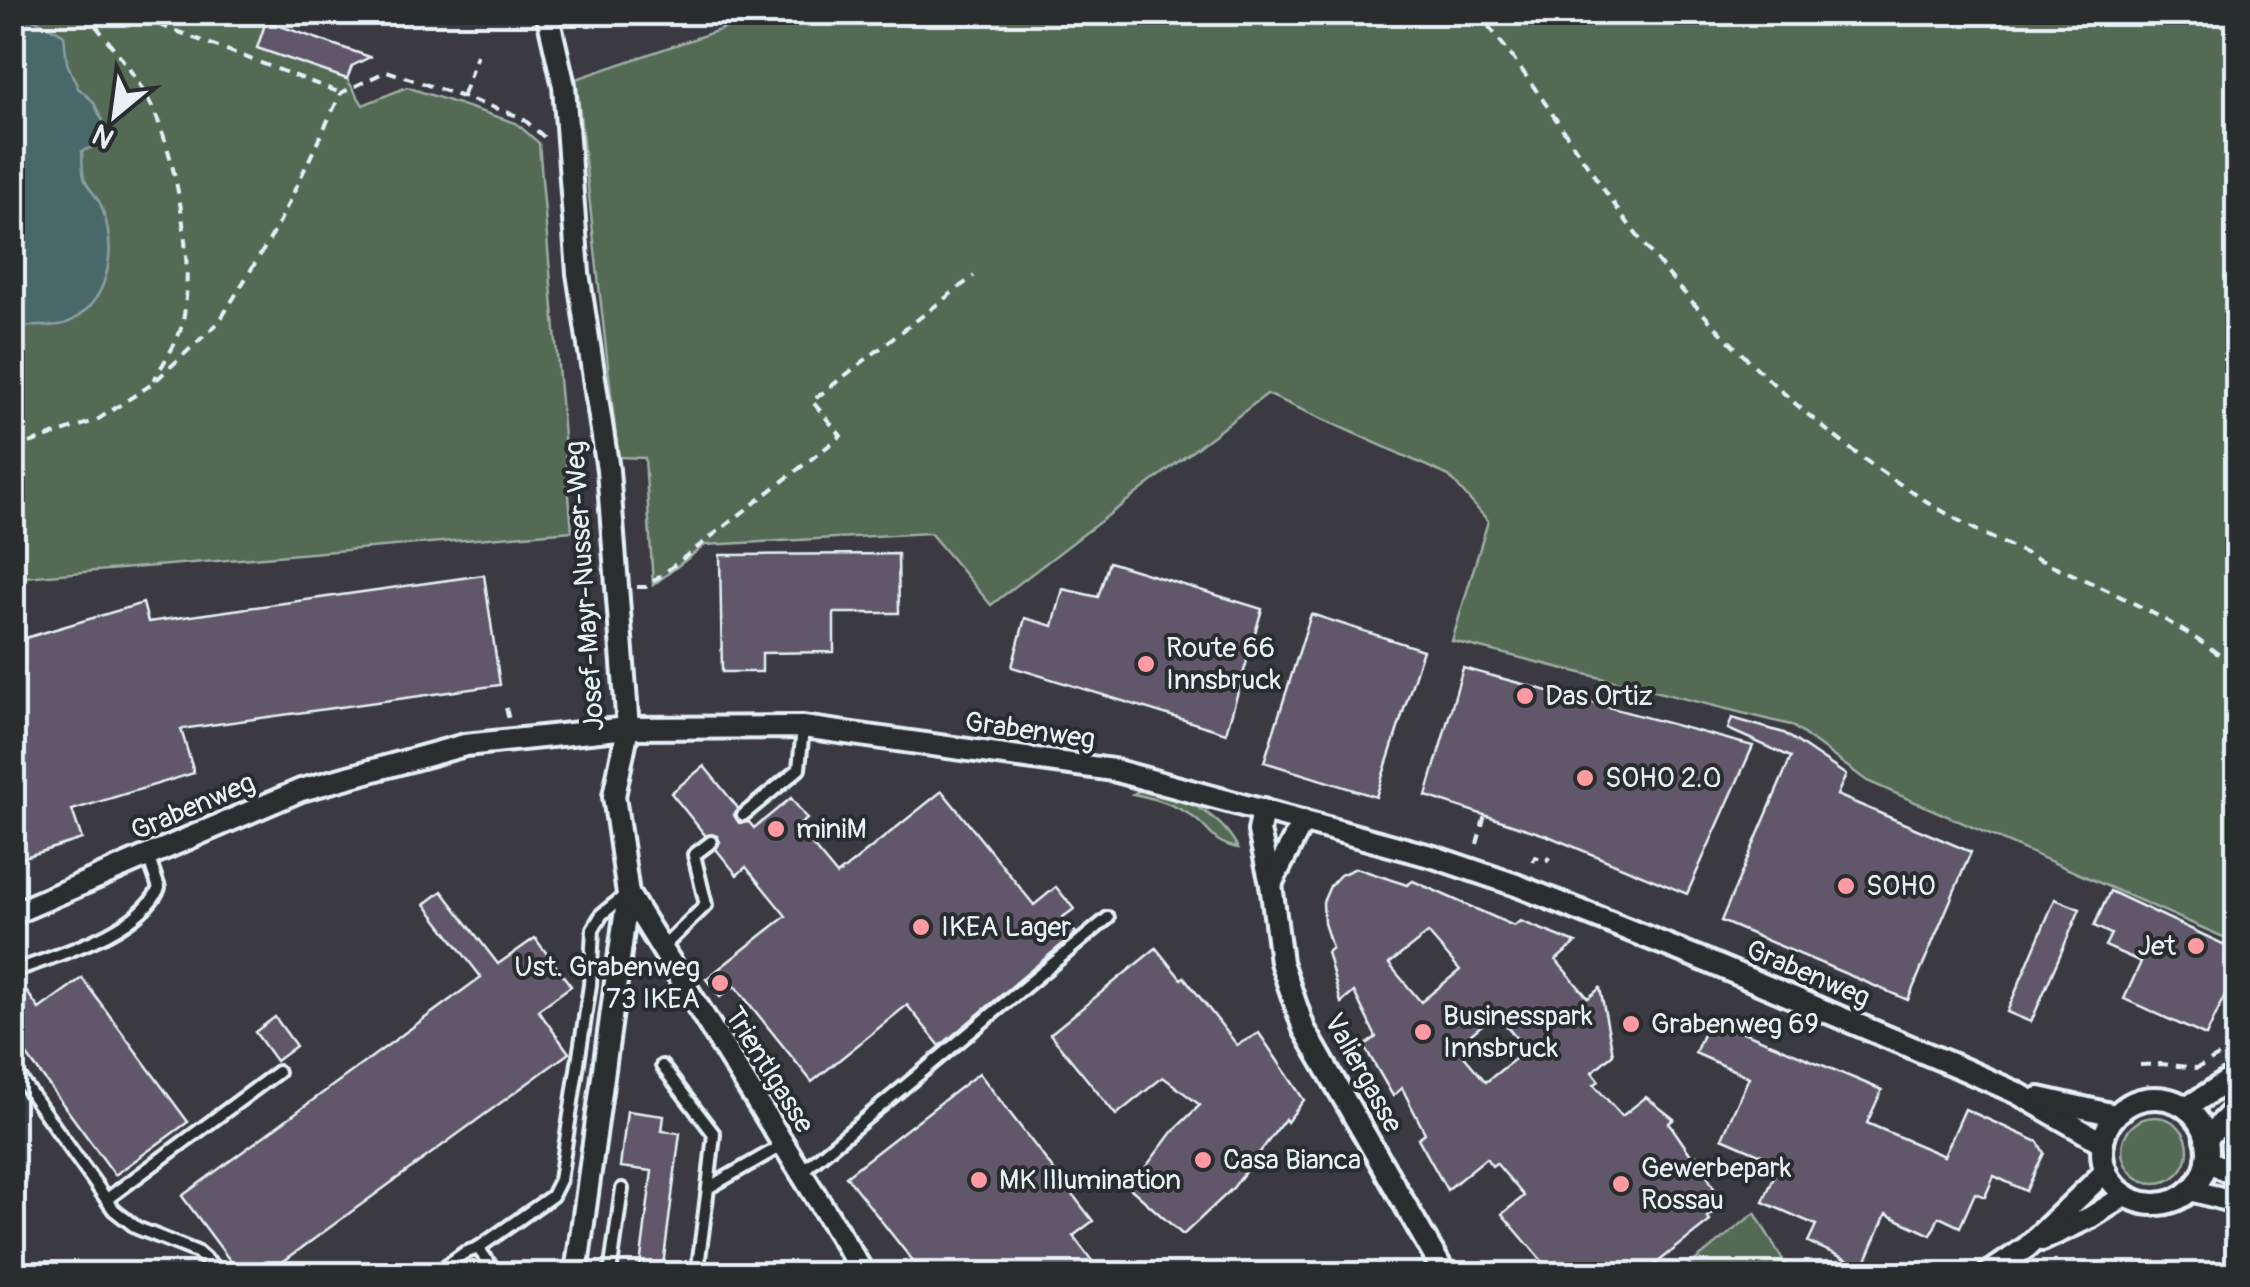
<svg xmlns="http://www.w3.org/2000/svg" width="2250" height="1287" viewBox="0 0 2250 1287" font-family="Pangolin,sans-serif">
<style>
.green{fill:#556a55;stroke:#9eaea6;stroke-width:2.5}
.water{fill:#49686b;stroke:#899fa3;stroke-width:2.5}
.building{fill:#61596a;stroke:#e8f1f8;stroke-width:2.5;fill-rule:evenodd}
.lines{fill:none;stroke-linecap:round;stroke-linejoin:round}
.lane-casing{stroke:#e8f1f8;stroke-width:18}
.street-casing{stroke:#e8f1f8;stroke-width:28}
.path{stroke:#e8f1f8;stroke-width:4;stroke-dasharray:10 8;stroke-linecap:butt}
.lane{stroke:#2a2d2e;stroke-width:10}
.street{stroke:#2a2d2e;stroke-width:20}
.poi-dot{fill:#ff9aa2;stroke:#2a2d2e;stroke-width:4}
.labels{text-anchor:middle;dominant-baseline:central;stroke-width:8;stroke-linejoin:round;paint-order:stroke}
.street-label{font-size:28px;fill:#e8f1f8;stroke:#2a2d2e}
.poi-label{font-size:28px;fill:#e8f1f8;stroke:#2a2d2e;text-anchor:start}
</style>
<rect width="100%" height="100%" fill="#3a3a40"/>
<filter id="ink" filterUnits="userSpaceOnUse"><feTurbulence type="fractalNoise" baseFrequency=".01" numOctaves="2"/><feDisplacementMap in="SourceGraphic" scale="20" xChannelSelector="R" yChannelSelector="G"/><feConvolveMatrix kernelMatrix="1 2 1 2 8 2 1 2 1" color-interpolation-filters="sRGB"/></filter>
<g filter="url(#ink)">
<!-- green -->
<g class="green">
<polygon points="772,12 2237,13 2237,943 1867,781 1791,725 1452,641 1488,521 1449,476 1267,394 991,605 930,533 705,545 653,585 645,458 618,457 576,79"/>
<polygon points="13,13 240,13 266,21 258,48 347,79 363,105 407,87 516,123 539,143 572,531 13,578"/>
<path d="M1145,788C1183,799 1218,810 1238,848C1212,843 1213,832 1193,817C1175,804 1154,798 1133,794Z"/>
<circle cx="2155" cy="1150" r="33"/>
<polygon points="1755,1213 1791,1274 1678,1274"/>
</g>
<!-- water -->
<path class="water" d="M12,13H23C35,22 51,26 64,35L67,63L78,88L93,101L112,140L82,151C83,161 81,174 86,182C91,192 98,197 102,208C116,247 112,296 73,320C54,331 33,322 13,329Z"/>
<!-- building -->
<g class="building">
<polygon points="266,21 370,57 352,66 347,79 257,48"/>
<polygon points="898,554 899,613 834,613 834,652 762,653 762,672 722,672 720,555"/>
<polygon points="1109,562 1262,609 1226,733 1012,667 1025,618 1053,626 1063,589 1098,597"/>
<polygon points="484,575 500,685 181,729 194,773 72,810 82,839 12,861 12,642 143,603 148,622"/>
<polygon points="1311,614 1423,650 1376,797 1264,762"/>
<polygon points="1463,668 1753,746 1687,894 1548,836 1426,796"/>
<polygon points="1732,718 1784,733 1846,775 1837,795 1971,852 1908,1000 1721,921 1791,757 1728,729"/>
<polygon points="704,766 738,808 734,815 739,823 749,822 754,828 791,798 807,819 797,827 837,875 942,791 1034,905 1056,887 1074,909 1063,917 1076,933 940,1046 907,1005 812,1082 735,986 720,997 706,979 786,916 746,867 737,875 716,849 720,842 717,836 705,835 671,793"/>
<path d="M1356,868L1407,885L1413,881L1514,926L1520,921L1576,943L1556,960L1588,998L1600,988L1613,1054L1592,1072L1599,1081L1594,1085L1622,1116L1646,1097L1674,1119L1669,1123L1693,1158L1696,1155L1723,1205L1707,1217L1710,1221L1643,1274H1553L1502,1214L1524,1196L1496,1163L1492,1166L1486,1158L1447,1190L1418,1138L1425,1133L1402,1088L1393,1096L1364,1046L1376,1037L1354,992L1341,1003L1327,952L1332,948L1324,923L1323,902L1330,886L1340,875ZM1428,933L1460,970L1421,1002L1389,964ZM1496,1013L1526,1050L1486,1082L1456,1047Z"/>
<polygon points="442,891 498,964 535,938 571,986 538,1010 569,1053 266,1274 240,1274 182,1196 481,977 425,904"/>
<polygon points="2110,891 2238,951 2238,967 2206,1036 2124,999 2141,962 2105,946 2111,934 2094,926"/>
<polygon points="2055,899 2080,909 2031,1022 2007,1012"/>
<polygon points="1156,948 1181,979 1184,977 1237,1045 1259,1033 1304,1100 1287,1122 1285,1119 1233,1188 1183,1235 1130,1188 1172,1132 1200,1105 1163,1077 1116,1115 1050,1034"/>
<polygon points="82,978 188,1122 115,1175 12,1035 12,981 18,979 39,1009"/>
<polygon points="275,1017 296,1046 276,1061 255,1032"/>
<polygon points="1710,1018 1882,1090 1867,1123 1944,1156 1965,1109 2038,1142 2044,1153 2026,1191 1994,1176 1985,1197 1975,1193 1960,1227 1939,1217 1931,1235 1886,1214 1863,1267 1808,1242 1816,1225 1763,1202 1780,1163 1722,1138 1749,1077 1695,1053"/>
<polygon points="979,1073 1093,1221 1073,1236 1102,1274 923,1274 846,1176"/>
<polygon points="627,1111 664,1116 662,1131 680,1133 662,1274 639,1274 652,1171 620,1167"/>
</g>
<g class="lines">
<defs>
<g id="lane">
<polyline points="743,815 799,769 803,728"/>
<polyline points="662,948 706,905 694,855 711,842"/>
<path d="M12,972C56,955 138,933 159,888L148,856"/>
<polyline points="662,1066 714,1134 708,1188"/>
<polyline points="12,1067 114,1210 137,1228 197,1252 222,1274"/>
<polyline points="801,1172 1108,918"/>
<polyline points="107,1199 278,1072"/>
<polyline points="435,1274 464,1253 478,1248"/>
<polyline points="497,1274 478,1248 552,1196 560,1180 590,985 593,929 602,914 627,894"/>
<polyline points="610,1274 622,1189"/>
<polyline points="697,1274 708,1188 783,1145"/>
</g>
<g id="street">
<polyline points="547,12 564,86 578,273 608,470 628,728 614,796 628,894 576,1274"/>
<polyline points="1263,810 1259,831 1271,884 1281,962 1304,1029 1445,1274"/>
<polyline points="1271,884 1303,821"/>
<polyline points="628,894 864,1274"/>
<polyline points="12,914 301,790 465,745 628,728 803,727 1113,770 1434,857 1516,885 1699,958 1963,1069 2017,1093 2103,1143"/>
<polyline points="2039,1098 2115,1115"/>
<circle cx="2155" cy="1151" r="53"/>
<polyline points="2186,1108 2238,1074"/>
<polyline points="2206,1139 2238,1106"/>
<polyline points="2207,1160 2238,1177"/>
<polyline points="2191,1190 2238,1203"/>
<polyline points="2042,1240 2091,1217 2126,1195"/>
<polyline points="1988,1274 2027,1247 2106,1171"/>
</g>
</defs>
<!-- lane casing -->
<use href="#lane" class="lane-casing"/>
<!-- street casing -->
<use href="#street" class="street-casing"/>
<!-- path -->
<g class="path">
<path d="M84,12C108,40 130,67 148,99C177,152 196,266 182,325C177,344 163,363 154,380"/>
<polyline points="125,12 341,93"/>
<path d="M1477,12C1537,84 1581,161 1636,234C1696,314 1788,404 1868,462C1905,488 1944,514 1984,534C2075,578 2156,604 2238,669"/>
<polyline points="463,95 477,55"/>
<polyline points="12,449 97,420 152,384 219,322 276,229 341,93 387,71 521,117 544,137"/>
<polyline points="637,587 646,587 841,436 812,401 974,276"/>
<polyline points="506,708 509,720"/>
<polyline points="1477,844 1485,815"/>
<polyline points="1533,862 1535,857 1547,861 1549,857"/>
<polyline points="2140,1065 2161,1064 2197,1068 2238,1045"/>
</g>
<!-- lane -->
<use href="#lane" class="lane"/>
<!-- street -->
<use href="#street" class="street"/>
</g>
</g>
<!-- markers -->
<g class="poi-dot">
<circle cx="1146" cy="664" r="10"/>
<circle cx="1525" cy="696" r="10"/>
<circle cx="1585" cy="778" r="10"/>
<circle cx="776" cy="829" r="10"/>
<circle cx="1846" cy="886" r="10"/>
<circle cx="921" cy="927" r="10"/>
<circle cx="2196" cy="946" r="10"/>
<circle cx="720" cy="983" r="10"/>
<circle cx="1631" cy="1024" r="10"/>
<circle cx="1423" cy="1032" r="10"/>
<circle cx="1203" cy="1160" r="10"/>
<circle cx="979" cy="1180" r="10"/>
<circle cx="1621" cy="1184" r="10"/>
</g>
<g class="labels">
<!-- street labels -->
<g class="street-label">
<text transform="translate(585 586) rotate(-94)">Josef-Mayr-Nusser-Weg</text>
<text transform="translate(1030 731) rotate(8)">Grabenweg</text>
<text transform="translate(193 807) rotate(-23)">Grabenweg</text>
<text transform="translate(1808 974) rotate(23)">Grabenweg</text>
<text transform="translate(769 1070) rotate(58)">Trientlgasse</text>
<text transform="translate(1363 1073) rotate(61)">Valiergasse</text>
</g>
<!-- poi labels -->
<g class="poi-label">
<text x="1166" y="648">Route 66<tspan x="1166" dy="32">Innsbruck</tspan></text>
<text x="1545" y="696">Das Ortiz</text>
<text x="1605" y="778">SOHO 2.0</text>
<text x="796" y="829">miniM</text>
<text x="1866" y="886">SOHO</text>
<text x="941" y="927">IKEA Lager</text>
<text x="2176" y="946" text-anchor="end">Jet</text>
<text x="700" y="967" text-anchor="end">Ust. Grabenweg<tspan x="700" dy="32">73 IKEA</tspan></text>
<text x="1443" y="1016">Businesspark<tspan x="1443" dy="32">Innsbruck</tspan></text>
<text x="1651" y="1024">Grabenweg 69</text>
<text x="1223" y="1160">Casa Bianca</text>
<text x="1641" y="1168">Gewerbepark<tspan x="1641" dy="32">Rossau</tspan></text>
<text x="999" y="1180">MK Illumination</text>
</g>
</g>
<!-- margin -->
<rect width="2250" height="1287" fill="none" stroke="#2a2d2e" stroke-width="50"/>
<rect x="25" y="25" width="2200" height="1237" fill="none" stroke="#e8f1f8" stroke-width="4" filter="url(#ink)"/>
<!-- north arrow -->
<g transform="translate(115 115) rotate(209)" stroke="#2a2d2e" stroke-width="8" paint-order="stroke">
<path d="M0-8L18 38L0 25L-18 38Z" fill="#e8f1f8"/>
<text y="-15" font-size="28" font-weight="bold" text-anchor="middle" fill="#e8f1f8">N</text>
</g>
</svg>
